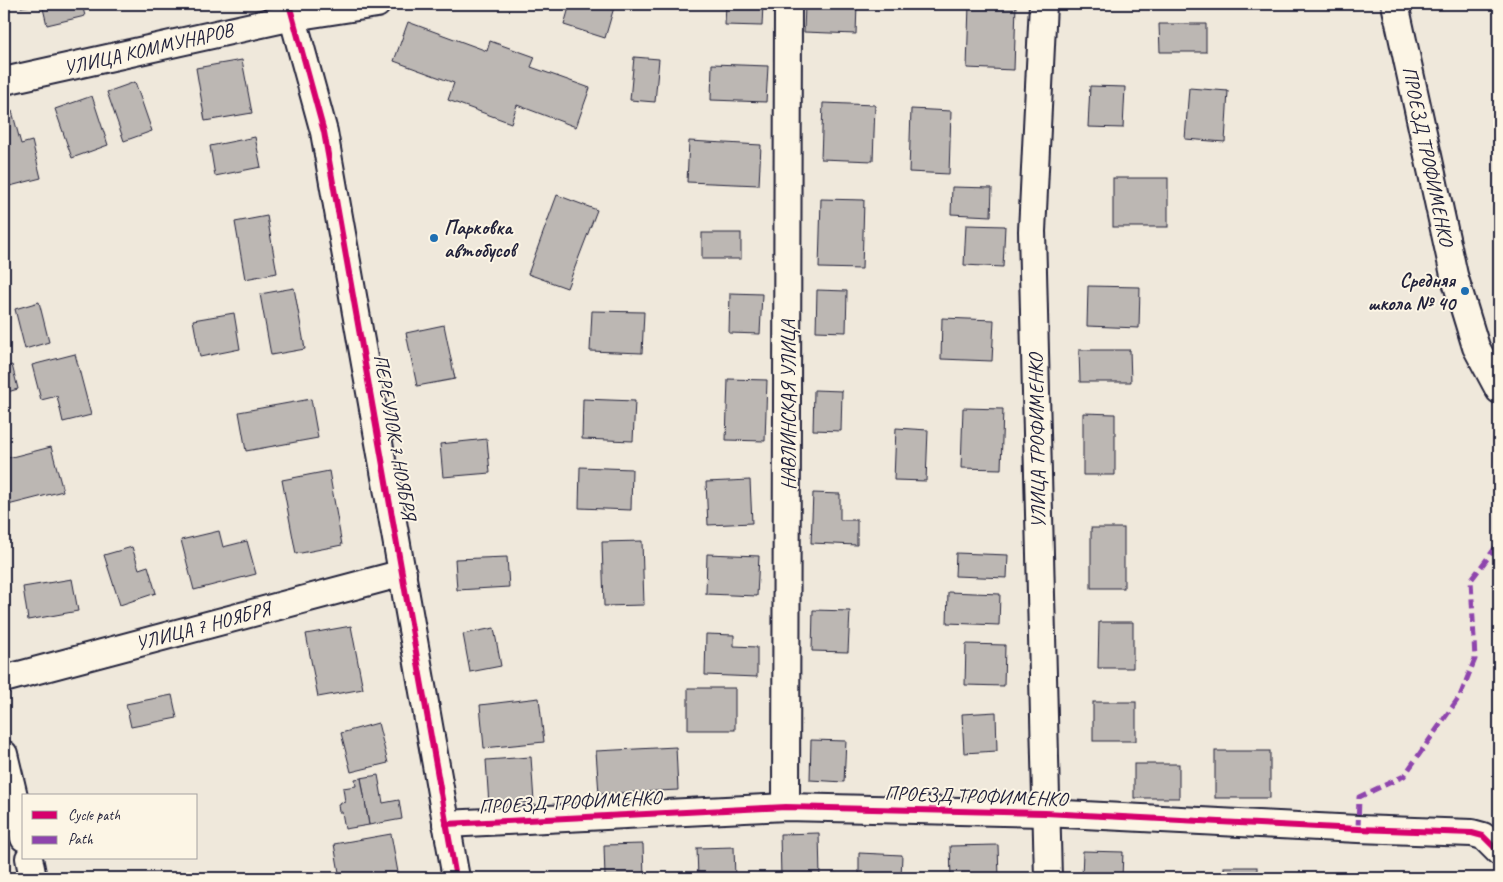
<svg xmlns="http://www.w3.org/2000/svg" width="1503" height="882" viewBox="0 0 1503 882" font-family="Caveat,sans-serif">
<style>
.building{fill:#bcb7b3;stroke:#22223b}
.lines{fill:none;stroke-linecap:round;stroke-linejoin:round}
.minor-casing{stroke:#22223b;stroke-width:30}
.minor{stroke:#fcf5e5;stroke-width:26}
.quiet{stroke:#8e44ad;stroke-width:5;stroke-dasharray:10 5;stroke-linecap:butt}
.cycleway-casing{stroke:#fcf5e5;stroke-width:9}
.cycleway{stroke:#d6006c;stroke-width:6}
.poi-dot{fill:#1f6fb2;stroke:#fcf5e5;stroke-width:2}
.labels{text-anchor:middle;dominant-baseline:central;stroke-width:4;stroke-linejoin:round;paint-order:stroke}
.street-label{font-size:20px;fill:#22223b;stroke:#fcf5e5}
.poi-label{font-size:20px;font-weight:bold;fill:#22223b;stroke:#fcf5e5;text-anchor:start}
</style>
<rect width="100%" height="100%" fill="#efe8db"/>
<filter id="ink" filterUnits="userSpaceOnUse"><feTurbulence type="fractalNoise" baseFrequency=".02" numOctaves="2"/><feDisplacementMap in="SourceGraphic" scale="10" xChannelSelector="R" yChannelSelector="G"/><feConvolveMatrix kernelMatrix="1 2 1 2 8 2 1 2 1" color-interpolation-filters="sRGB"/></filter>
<g filter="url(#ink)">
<!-- building -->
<g class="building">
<polygon points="21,4 38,4 21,7"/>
<polygon points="42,4 82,4 85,16 47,25"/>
<polygon points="570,4 615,4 605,38 564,25"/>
<polygon points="726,4 763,4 762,26 725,25"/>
<polygon points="805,4 857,4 856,34 804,32"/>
<polygon points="969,4 1016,4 1014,70 967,68"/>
<polygon points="408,22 487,51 490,41 535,57 531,67 590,88 576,127 517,105 511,123 448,100 454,83 394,61"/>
<polygon points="1159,24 1206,24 1206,52 1160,52"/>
<polygon points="634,57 659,59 655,102 630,100"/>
<polygon points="242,60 252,113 205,121 196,68"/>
<polygon points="712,64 768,66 766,102 711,100"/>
<polygon points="135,82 152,131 124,141 107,92"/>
<polygon points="1090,86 1125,87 1123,128 1088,127"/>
<polygon points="1189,88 1228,91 1225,142 1185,139"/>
<polygon points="92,96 108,145 72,158 55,109"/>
<polygon points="823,103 875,105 873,161 821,159"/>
<polygon points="911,109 951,111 949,174 909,172"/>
<polygon points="12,111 21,144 32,141 41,178 10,186 4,162 4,113"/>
<polygon points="255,137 261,167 215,176 210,146"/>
<polygon points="689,141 761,145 759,185 687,182"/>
<rect x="1113" y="178" width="55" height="49"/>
<polygon points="952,187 992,188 991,216 951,214"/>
<polygon points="557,195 597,210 567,288 528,274"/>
<polygon points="821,199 864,200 862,269 819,268"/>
<polygon points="267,216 277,273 245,279 235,222"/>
<polygon points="966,225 1005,226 1003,267 964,265"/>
<rect x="702" y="233" width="39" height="26"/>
<polygon points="1088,286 1140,287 1139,328 1087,326"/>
<polygon points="294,288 305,349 271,355 260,294"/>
<polygon points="817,290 847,291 846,332 816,331"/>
<polygon points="730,293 762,294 760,334 729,333"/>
<polygon points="39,302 49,342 25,349 15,309"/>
<polygon points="592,311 644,312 642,353 590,351"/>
<polygon points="234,313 240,349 200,357 193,320"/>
<polygon points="942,318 994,320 992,361 941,359"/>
<polygon points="444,325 455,379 417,386 406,333"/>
<polygon points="1079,350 1130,350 1131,382 1080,382"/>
<polygon points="75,354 91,415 63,422 57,396 41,400 32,365"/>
<polygon points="12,365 18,389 4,393 4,367"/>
<polygon points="728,379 767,380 765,441 726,440"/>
<polygon points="814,390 842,391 841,431 813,430"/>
<polygon points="311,399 318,438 246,451 239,412"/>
<polygon points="583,399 635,401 633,441 582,439"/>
<polygon points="963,408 1003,409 1001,469 961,468"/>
<polygon points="1083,413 1115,414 1115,475 1083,475"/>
<polygon points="896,428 928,430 926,481 894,480"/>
<polygon points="487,439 490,473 443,477 440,444"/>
<polygon points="51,447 63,491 4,506 4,459"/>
<polygon points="580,467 632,469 631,510 579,508"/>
<polygon points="329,471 342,545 296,554 282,480"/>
<polygon points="750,480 752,523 708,525 706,482"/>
<polygon points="813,493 840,494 840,520 857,520 857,545 811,543"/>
<rect x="1091" y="528" width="33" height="60"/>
<polygon points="219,531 223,547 247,541 256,574 194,590 181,540"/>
<polygon points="642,541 644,605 604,606 602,542"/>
<polygon points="132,547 139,569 148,566 156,593 120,605 104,555"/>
<polygon points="956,553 1008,555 1007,578 955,576"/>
<polygon points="707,554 759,556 757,596 706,594"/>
<polygon points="507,557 509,587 457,590 455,559"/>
<polygon points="72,579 78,611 28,620 23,587"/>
<polygon points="948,592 1000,594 999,625 947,623"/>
<polygon points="813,610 850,611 848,652 812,651"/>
<polygon points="1099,622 1133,622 1133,668 1098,668"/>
<polygon points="351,626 363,689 318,697 306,634"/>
<polygon points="494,628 501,666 470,672 463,634"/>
<polygon points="706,634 734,635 734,646 757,647 757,677 705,675"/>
<polygon points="966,644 1005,645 1004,686 965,685"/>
<rect x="688" y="688" width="47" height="42"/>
<polygon points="172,695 177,718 131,727 126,704"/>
<polygon points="539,698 544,742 484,748 480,705"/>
<rect x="1093" y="702" width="43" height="39"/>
<polygon points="996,712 997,751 964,753 962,714"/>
<polygon points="378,723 388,763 351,772 341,733"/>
<polygon points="811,740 846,741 844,782 810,780"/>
<polygon points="676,747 678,790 599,794 596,751"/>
<rect x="1215" y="751" width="55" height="47"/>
<polygon points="531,757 534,802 489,805 486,760"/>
<rect x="1134" y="764" width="45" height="34"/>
<polygon points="378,775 383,803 399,800 402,819 369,825 361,778"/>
<polygon points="361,778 369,825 345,829 342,812 339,812 338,804 345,802 343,788 356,786 355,779"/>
<polygon points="819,833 820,878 781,878 780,834"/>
<polygon points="391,834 399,878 340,878 334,844"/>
<polygon points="643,844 644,878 605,878 604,845"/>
<polygon points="998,845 999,878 951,878 950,846"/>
<polygon points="734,847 735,878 698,878 697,848"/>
<polygon points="1083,851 1123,852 1122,878 1082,878"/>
<polygon points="859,853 902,855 901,878 859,878"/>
<rect x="1224" y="867" width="33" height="11"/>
<polygon points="551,875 551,878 517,878"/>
</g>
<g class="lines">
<defs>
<g id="minor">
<polyline points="289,4 324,132 456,878"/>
<polyline points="1043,4 1032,231 1048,878"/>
<polyline points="1395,4 1454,275 1476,347 1499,390"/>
<polyline points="4,81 293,17 377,4"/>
<polyline points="4,679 403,573"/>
<polyline points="4,754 24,838"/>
<polyline points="786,807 788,4"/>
<polyline points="446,824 786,807 1045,813 1358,829 1472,833 1483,836 1499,852"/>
<polyline points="29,858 33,878"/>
</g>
</defs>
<!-- minor casing -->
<use href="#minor" class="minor-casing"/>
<!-- minor -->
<use href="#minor" class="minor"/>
<!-- quiet -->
<polyline class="quiet" points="1358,829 1359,797 1404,776 1460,696 1475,659 1471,580 1499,543"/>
<defs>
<g id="cycleway">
<polyline points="289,4 324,132 456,878"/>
<polyline points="446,824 786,807 1045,813 1358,829 1472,833 1483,836 1499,852"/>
</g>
</defs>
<!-- cycleway casing -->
<use href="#cycleway" class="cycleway-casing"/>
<!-- cycleway -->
<use href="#cycleway" class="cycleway"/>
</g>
</g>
<!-- markers -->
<g class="poi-dot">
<circle cx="434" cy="238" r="5"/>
<circle cx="1465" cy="291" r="5"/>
</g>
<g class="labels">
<!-- street labels -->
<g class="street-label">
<text transform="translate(148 49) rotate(-13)">УЛИЦА КОММУНАРОВ</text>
<text transform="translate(1428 156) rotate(78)">ПРОЕЗД ТРОФИМЕНКО</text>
<text transform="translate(788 405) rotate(-90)">НАВЛИНСКАЯ УЛИЦА</text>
<text transform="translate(395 437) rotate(80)">ПЕРЕУЛОК 7 НОЯБРЯ</text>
<text transform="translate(1037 441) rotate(-91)">УЛИЦА ТРОФИМЕНКО</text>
<text transform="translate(203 626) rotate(-15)">УЛИЦА 7 НОЯБРЯ</text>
<text transform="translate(976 796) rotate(2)">ПРОЕЗД ТРОФИМЕНКО</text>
<text transform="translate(570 802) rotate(-3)">ПРОЕЗД ТРОФИМЕНКО</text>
</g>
<!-- poi labels -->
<g class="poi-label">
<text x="444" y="227">Парковка<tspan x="444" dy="23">автобусов</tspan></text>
<text x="1455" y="280" text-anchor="end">Средняя<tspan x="1455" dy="23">школа № 40</tspan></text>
</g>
</g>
<!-- margin -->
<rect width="1503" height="882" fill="none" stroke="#fcf5e5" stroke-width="20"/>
<rect x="10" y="10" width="1483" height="862" fill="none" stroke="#22223b" stroke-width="2" filter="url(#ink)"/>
<!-- legend -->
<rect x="22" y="794" width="175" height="65" fill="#fcf5e5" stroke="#a5a1a1"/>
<rect x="32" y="811" width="25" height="8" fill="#d6006c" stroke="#a5a1a1"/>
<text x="68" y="820" font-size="15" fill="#22223b">Cycle path</text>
<rect x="32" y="836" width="25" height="8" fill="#8e44ad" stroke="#a5a1a1"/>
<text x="68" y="844" font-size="15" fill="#22223b">Path</text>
</svg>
